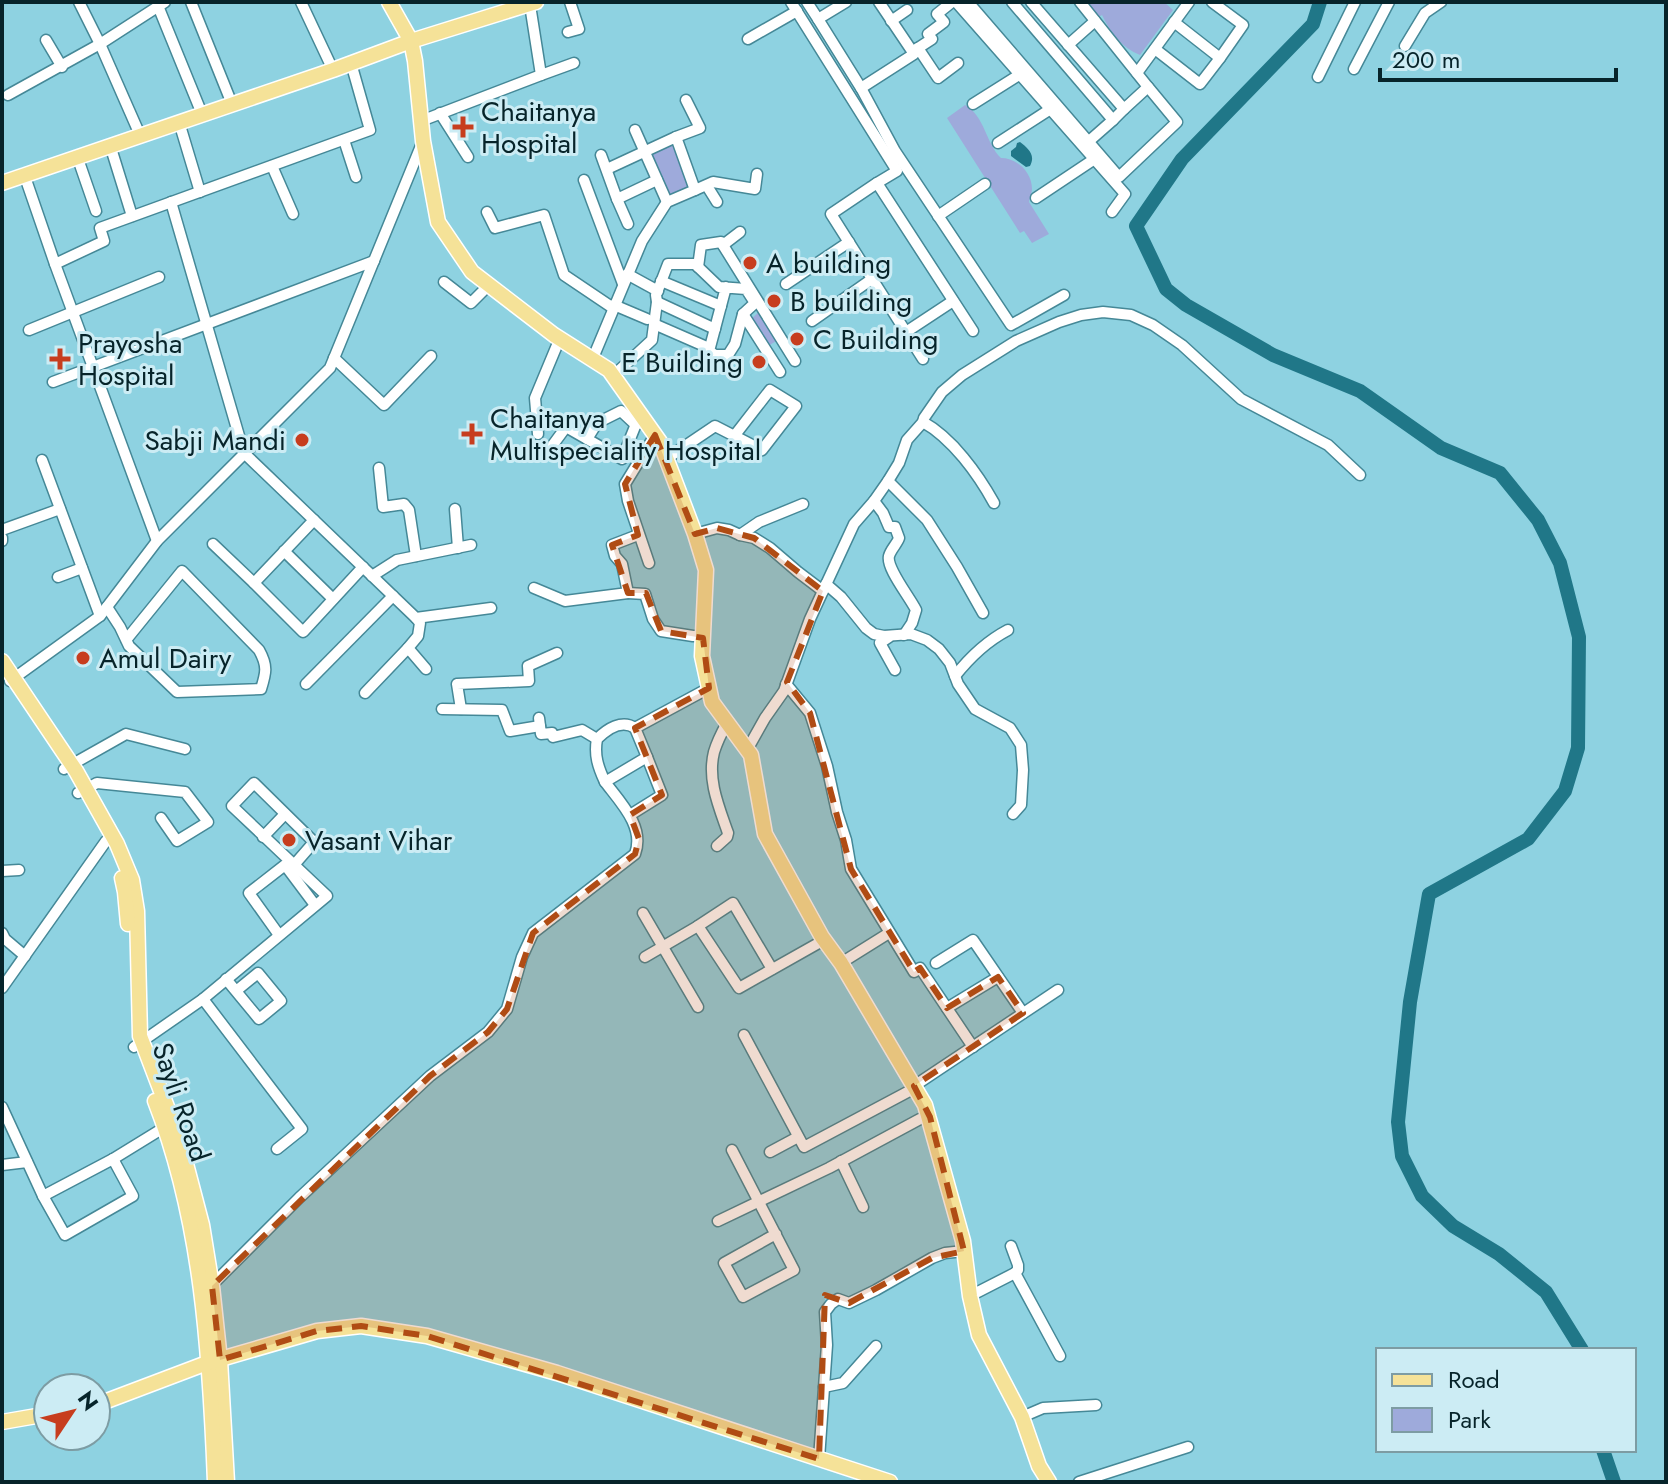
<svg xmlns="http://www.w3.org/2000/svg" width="1668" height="1484" viewBox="0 0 1668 1484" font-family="Jost,sans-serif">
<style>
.green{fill:#9eaadb}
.water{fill:#207788}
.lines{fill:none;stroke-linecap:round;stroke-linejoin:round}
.river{stroke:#207788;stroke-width:14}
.minor-casing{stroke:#458897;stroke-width:13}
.major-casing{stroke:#fff;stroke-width:17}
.minor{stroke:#fff;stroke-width:10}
.major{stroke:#f5e298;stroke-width:14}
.marked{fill:#b04c14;fill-opacity:0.2;stroke:#b04c14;stroke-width:6;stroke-dasharray:16 10;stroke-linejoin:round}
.poi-dot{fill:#c73d1e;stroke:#ccecf4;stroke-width:3}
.labels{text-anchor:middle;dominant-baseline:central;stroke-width:6;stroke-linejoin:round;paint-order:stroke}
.poi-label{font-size:28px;fill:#07242a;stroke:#ccecf4;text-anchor:start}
.street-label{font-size:28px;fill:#07242a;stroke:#ccecf4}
</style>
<rect width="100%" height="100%" fill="#8ed2e1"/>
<!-- green -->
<g class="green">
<path d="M1085,2H1164L1173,10L1140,55C1122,48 1110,32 1102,15L1097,18Z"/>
<path d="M965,105C985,116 986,144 1001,158C1017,158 1032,172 1032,189C1032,193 1030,197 1029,202L1049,234L1032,243L1024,231L1020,233L947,118Z"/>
<polygon points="676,143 691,186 670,195 650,155"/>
<polygon points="760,311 778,340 768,346 750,320"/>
</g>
<!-- water -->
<path class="water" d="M1020,142C1028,148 1036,155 1030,166L1026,167L1011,156V151L1016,147L1017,143Z"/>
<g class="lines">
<!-- river -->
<g class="river">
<polyline points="1320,2 1313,24 1182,159 1136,226 1166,289 1186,305 1273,355 1360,391 1441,448 1500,473 1538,520 1560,563 1579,637 1578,748 1565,791 1528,839 1429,894 1410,1002 1398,1122 1402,1156 1422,1196 1453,1226 1499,1254 1546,1292 1582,1350"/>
<polyline points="1603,1450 1614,1482"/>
</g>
<defs>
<g id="minor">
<polyline points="79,2 100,44 140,135"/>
<polyline points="191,2 232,104"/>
<polyline points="301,2 333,70"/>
<polyline points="791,2 897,171 877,183 973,331"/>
<polyline points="807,2 818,19 846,2"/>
<polyline points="956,2 1125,194 1112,212"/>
<polyline points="968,2 1119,177 1177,122 1148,87"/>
<polyline points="1012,2 1113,120 1124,109"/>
<polyline points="1031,2 1124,109 1148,87 1080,2"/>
<polyline points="1212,2 1243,25 1220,58"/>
<polyline points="158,6 202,114"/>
<polyline points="818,19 861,88 895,151 1011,325 1064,295"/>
<polyline points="891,21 907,10"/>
<polyline points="568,32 579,29 570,2"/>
<polyline points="748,39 797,11"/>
<polyline points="46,40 62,67"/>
<polyline points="1068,45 1095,21"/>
<polyline points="1405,46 1425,13 1441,2"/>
<polyline points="918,48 938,78 958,63"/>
<polyline points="1155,49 1200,84 1220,58 1174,22"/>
<polyline points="912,52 932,39 928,34 944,22 937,14 952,2"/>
<polyline points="1354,69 1389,2"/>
<polyline points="1137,73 1189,2"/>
<polyline points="541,75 574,63"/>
<polyline points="1318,77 1355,2"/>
<polyline points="861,88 914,54 879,2"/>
<polyline points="8,95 100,44 165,2"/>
<polyline points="973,104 1019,75"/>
<polyline points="440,113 468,157"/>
<polyline points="421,121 541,75 530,5"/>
<polyline points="179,122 200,192"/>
<polyline points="635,130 667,202"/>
<polyline points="676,137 700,128 686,100"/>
<polyline points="344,140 356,177"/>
<polyline points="1088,142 1113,120"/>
<polyline points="998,143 1049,110"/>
<polyline points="110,145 132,216"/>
<polyline points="601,155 617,199"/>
<polyline points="77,156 96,211"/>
<polyline points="272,166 293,214"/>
<polyline points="24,174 55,264 157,541"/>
<polyline points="584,180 623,284"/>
<polyline points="877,183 831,214 923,359"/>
<polyline points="707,186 717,202"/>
<polyline points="695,190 713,182 755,189 757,174"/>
<polyline points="1036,198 1093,160"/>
<polyline points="171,202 244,453 416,618 491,608"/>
<polyline points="487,212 495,228 544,215 564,275 613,308"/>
<polyline points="938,216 985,184"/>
<polyline points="628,224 617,199 657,180"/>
<polyline points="723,245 740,232"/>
<polyline points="55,264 104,241 100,228 370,130 351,63"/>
<polyline points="698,267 701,245 721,242 795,361"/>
<polyline points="627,274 658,291"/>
<polyline points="661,281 721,306"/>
<polyline points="444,282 471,303 489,285"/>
<polyline points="786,284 849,242"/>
<polyline points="657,302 715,329"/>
<polyline points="614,305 647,319"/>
<polyline points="743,314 780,372"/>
<polyline points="812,321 872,279"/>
<polyline points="654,324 709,348"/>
<polyline points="29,330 159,277"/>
<polyline points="906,332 953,301"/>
<polyline points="334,358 384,405 431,356"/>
<polyline points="593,358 642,241 667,202 695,190 676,137 607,169"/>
<polyline points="613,376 652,340 657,302 656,295 668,264 695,264 719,287 746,289 755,303 743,314 735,344 728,355 715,355 709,351 726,287"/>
<polyline points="53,382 374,261"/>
<path d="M923,422C952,438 978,474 994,503"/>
<polyline points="538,434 535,398 560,338"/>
<polyline points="587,439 597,423 621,411 636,425"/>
<polyline points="552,446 566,427 622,459 640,414"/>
<polyline points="666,459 715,426 762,450 796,406 770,390 735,435"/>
<polyline points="42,460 100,616"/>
<polyline points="379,468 383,507 404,504 409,510 416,556"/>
<polyline points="888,481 927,520 957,567 983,613"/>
<path d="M874,501L883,513L889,527H895L899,538C897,544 891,549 889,556C886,568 909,596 916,610L912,623L904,635"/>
<polyline points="455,509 458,548"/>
<polyline points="314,520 254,583 303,632 363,567"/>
<polyline points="2,530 60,509"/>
<polyline points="695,534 717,528 729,530 740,535 754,538 770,548 798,572 823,591"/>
<polyline points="740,535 759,522 803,504"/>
<polyline points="2,538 2,541"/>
<polyline points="213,544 254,583"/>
<polyline points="284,551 333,599"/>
<polyline points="649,563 628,501 625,484 655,435"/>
<polyline points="372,576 397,560 471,545"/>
<polyline points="58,577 82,568"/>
<polyline points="826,584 841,597 866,628 874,634 884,636 911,634 927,640 939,649 950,663 958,684 975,709 1010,728 1021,745 1023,770 1021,805 1013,814"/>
<polyline points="534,588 565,601 628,593 622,564 615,556 612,545 638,535"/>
<polyline points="628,593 645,594 653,619 661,631 693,636 703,636"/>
<path d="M107,607L120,627L129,646L177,692L261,689C266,673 268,666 259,650L182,571L126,640"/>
<polyline points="416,618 420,623 418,636 408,648 426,669"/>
<polyline points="889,637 880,643 895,670"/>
<path d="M955,676C970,657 987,641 1008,630"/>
<polyline points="10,681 100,616 157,541 330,368 423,141"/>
<polyline points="306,684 393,596"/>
<polyline points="786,684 810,713 827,766 837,812 846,840 851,869 914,972 920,968 973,1047"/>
<polyline points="365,693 408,648"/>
<polyline points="442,709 502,710 510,731 540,726"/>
<polyline points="461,709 457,684 529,681 528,666 557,653"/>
<polyline points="539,718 541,734 552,733 553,737 582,730 597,739"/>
<polyline points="747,750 765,718 784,691 810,619 854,524 874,501 888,481 899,463 907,440 923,422 924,418 942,392 962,375 1016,341 1059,322 1081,315 1103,312 1131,315 1153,325 1182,345 1241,399 1328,445 1360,475"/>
<polyline points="64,769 126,734 185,749"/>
<path d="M605,782C598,767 594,755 597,739C607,729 622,719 635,728"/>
<polyline points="78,793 97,783 185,792 208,822 177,841 161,818"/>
<polyline points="630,815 662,795 647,757"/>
<polyline points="263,837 285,814"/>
<path d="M717,846L727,837L728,833C719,807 707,780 714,752C717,742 722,732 727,723"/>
<polyline points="2,871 19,870"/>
<polyline points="643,913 698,1007"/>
<polyline points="698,926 733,903 772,969"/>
<polyline points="2,933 5,939 25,956"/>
<polyline points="279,935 249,893 285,865 315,905"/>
<polyline points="645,957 698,926 739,988 824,940"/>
<polyline points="841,963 889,933"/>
<polyline points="936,963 973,940 1023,1013"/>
<polyline points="226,979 259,1019 281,1001 258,973 236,991"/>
<polyline points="2,988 106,841"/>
<polyline points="203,999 302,1129 277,1149"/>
<polyline points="947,1008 998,977"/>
<polyline points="744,1035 804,1147 915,1088"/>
<polyline points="134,1047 203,999 327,896 232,806 254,783 314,842 294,865"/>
<polyline points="914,1086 1058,990"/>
<polyline points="2,1107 43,1196 113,1159 165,1127"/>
<polyline points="732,1150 794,1270 743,1297 724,1263 776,1234"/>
<polyline points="770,1152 798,1137"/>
<polyline points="841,1161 863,1207"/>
<polyline points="2,1165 27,1162"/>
<polyline points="43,1196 65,1235 133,1196 113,1159"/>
<polyline points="718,1221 829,1168 920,1119 930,1117"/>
<polyline points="1011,1246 1018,1265 1018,1270 1015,1273"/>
<path d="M209,1288L299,1198L430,1076L488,1032L507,1009L522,957L533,933L635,854C645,827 621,803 605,782L647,757L635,728L709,688"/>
<polyline points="970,1296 1015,1273 1060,1356"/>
<polyline points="824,1387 843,1383 876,1346"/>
<polyline points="1022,1417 1043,1408 1096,1405"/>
<polyline points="819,1459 827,1345 825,1312 831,1304 838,1299 849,1303 876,1290 932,1258 945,1253 964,1251"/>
<polyline points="1079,1482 1188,1447"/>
</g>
<g id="major">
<polyline points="389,2 411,41 415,61 423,141 438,222 472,272 554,335 609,370 660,442 695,534 706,570 702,656 712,702 751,755 765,834 822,937 841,963 925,1105 963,1241 970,1296 979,1335 1022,1417 1039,1466 1049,1482"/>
<polyline points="2,183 333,70 411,41 536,2"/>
<polyline points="2,661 76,771 117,844 132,880 137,911 140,1036 180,1141 202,1225 212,1286 220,1360 227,1482"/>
<polyline points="122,878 125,892 128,924"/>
<path d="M155,1101C202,1221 210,1354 215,1482"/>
<polyline points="96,1405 207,1363 317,1331 361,1326 427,1336 557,1373 890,1482"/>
<polyline points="2,1422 48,1414"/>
</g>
</defs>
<!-- minor casing -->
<use href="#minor" class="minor-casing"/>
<!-- major casing -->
<use href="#major" class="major-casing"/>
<!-- minor -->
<use href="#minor" class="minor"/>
<!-- major -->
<use href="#major" class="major"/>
</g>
<!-- marked area -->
<path class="marked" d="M655,435L695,534L717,528L754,538L823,591L787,682L810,713L851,869L914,972L920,968L947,1008L998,977L1023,1013L914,1086L930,1117L964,1251L932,1258L849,1303L825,1295L819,1459L427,1336L361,1326L317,1331L220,1360L212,1286L430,1076L488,1032L507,1009L533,933L635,854L639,839L630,815L662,795L635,728L709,688L703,638L661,631L646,593H628L612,545L638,535L625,484Z"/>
<!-- markers -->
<g class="poi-dot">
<path d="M459 115h8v8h8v8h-8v8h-8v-8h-8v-8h8z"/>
<circle cx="750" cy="263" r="8"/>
<circle cx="774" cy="301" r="8"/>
<circle cx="797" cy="339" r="8"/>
<path d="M56 347h8v8h8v8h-8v8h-8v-8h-8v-8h8z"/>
<circle cx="759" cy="362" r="8"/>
<path d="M468 422h8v8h8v8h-8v8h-8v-8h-8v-8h8z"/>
<circle cx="302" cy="440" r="8"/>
<circle cx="83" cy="658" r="8"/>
<circle cx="289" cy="840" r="8"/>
</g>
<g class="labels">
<!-- poi labels -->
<g class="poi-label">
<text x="481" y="111">Chaitanya<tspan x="481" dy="32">Hospital</tspan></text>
<text x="766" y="263">A building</text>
<text x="790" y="301">B building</text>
<text x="813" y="339">C Building</text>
<text x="78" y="343">Prayosha<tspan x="78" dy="32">Hospital</tspan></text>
<text x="743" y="362" text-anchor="end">E Building</text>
<text x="490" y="418">Chaitanya<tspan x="490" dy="32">Multispeciality Hospital</tspan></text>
<text x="286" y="440" text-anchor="end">Sabji Mandi</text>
<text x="99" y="658">Amul Dairy</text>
<text x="305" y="840">Vasant Vihar</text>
</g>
<!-- street labels -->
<g class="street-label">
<text transform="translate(181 1102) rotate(71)">Sayli Road</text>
</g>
</g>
<!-- border -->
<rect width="1668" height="1484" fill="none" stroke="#07242a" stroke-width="8"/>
<!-- legend -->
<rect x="1376" y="1348" width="260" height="104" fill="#ccecf4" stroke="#7d9ca3" stroke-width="2"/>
<rect x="1392" y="1374" width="40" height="12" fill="#f5e298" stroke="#7d9ca3" stroke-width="2"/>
<text x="1448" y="1388" font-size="24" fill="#07242a">Road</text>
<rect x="1392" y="1408" width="40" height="24" fill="#9eaadb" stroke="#7d9ca3" stroke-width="2"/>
<text x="1448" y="1428" font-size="24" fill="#07242a">Park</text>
<!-- north arrow -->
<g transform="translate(72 1412) rotate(55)"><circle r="38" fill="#ccecf4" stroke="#7d9ca3" stroke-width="2"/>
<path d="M0-6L14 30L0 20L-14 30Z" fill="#c73d1e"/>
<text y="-12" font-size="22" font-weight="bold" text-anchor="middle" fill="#07242a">N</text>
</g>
<!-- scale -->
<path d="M1380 68v12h236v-12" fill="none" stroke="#07242a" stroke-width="4"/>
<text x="1392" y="68" font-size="24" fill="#07242a" stroke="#ccecf4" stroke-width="6" paint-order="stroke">200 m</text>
</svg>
